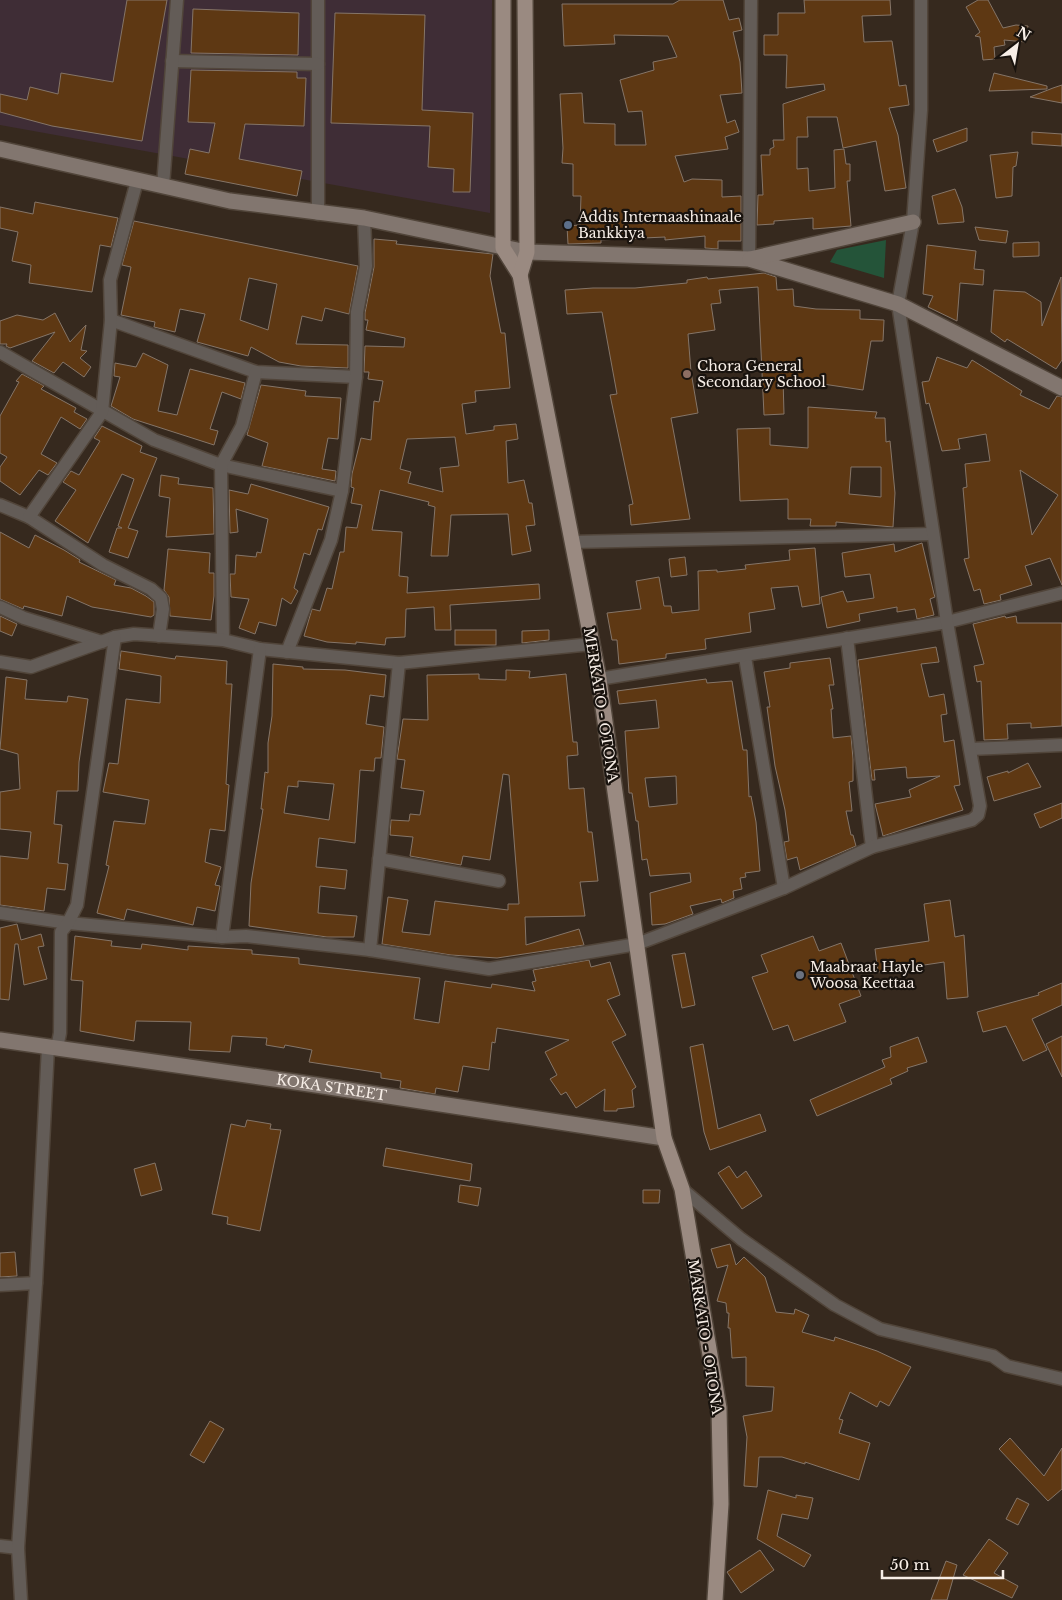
<svg xmlns="http://www.w3.org/2000/svg" width="1062" height="1600" viewBox="0 0 1062 1600" font-family="'Libre Baskerville',serif">
<style>
.commercial{fill:#3f2d36}
.green{fill:#245439}
.building{fill:#5e3813;stroke:#857568;fill-rule:evenodd}
.lines{fill:none;stroke-linecap:round;stroke-linejoin:round}
.street-casing{stroke:#51453a;stroke-width:15}
.secondary-casing{stroke:#51453a;stroke-width:18}
.primary-casing{stroke:#51453a;stroke-width:18}
.street{stroke:#635c57;stroke-width:12}
.secondary{stroke:#82766f;stroke-width:15}
.primary{stroke:#9a8a81;stroke-width:15}
.service-dot{fill:#5c6f8a;stroke:#19130e;stroke-width:2}
.education-dot{fill:#8d6e63;stroke:#19130e;stroke-width:2}
.worship-dot{fill:#6b7280;stroke:#19130e;stroke-width:2}
.labels{text-anchor:middle;dominant-baseline:central;stroke-width:4.5;stroke-linejoin:round;paint-order:stroke}
.poi-label{font-size:14px;fill:#f7eee7;stroke:#19130e;text-anchor:start}
.street-label{font-size:14px;fill:#f7eee7;stroke:#19130e}
</style>
<rect width="100%" height="100%" fill="#36291e"/>
<!-- commercial -->
<polygon class="commercial" points="0,0 492,0 490,213 0,125"/>
<!-- green -->
<polygon class="green" points="886,240 884,278 830,262 837,250"/>
<!-- building -->
<g class="building">
<polygon points="127,0 167,0 142,141 52,126 0,112 0,94 27,100 30,87 58,94 61,73 113,82"/>
<polygon points="680,0 723,0 729,20 739,18 742,30 733,32 740,62 742,93 720,95 727,123 735,120 739,132 725,137 728,149 675,156 684,182 692,179 722,180 722,197 741,196 741,241 718,241 718,249 705,248 705,236 665,240 665,237 601,240 601,243 568,244 567,226 580,225 581,196 573,196 573,164 562,163 563,148 560,94 582,93 584,123 615,124 615,145 646,145 642,111 628,112 620,80 654,70 653,62 677,57 668,36 614,35 615,44 564,46 562,4 673,4"/>
<polygon points="804,0 890,0 891,15 862,16 864,42 892,41 899,86 906,85 909,105 889,108 898,135 906,188 885,191 876,141 843,148 837,117 807,117 808,137 797,137 797,169 808,168 809,191 835,188 834,150 844,149 846,164 850,164 850,181 847,181 851,226 813,229 813,218 774,221 774,224 757,225 758,195 763,195 761,155 770,155 770,149 774,147 773,140 784,140 783,104 825,90 824,84 786,88 787,55 764,55 764,35 778,35 778,13 805,13"/>
<polygon points="978,0 988,0 1003,28 1016,25 1028,26 1026,42 1004,40 1005,45 994,47 995,59 983,60 980,37 975,36 980,32 966,7"/>
<polygon points="193,9 299,13 298,55 191,53"/>
<polygon points="335,13 425,15 422,110 473,113 470,192 453,192 454,169 428,167 430,126 331,123"/>
<polygon points="191,70 297,72 297,78 306,78 304,126 245,124 239,159 302,171 297,196 185,174 190,149 209,153 215,123 188,122"/>
<polygon points="994,73 1047,86 1047,89 989,91"/>
<polygon points="1062,85 1062,103 1030,97 1053,88"/>
<polygon points="967,128 967,141 937,152 933,140"/>
<polygon points="1032,132 1062,134 1062,146 1032,144"/>
<polygon points="1018,152 1016,166 1013,167 1012,196 996,198 990,155"/>
<polygon points="955,189 962,207 964,222 938,224 932,196"/>
<polygon points="35,202 118,218 111,247 100,245 92,292 29,283 31,265 12,261 18,232 0,228 0,207 33,214"/>
<path d="M134,221L358,266L349,314L325,308L322,321L302,316L296,344L348,345V368L301,366L279,362L251,347L248,356L197,342L205,314L180,309L175,332L154,327L155,322L121,315L131,267L122,265ZM249,278L277,284L268,330L240,320Z"/>
<polygon points="975,227 1008,231 1006,243 979,240"/>
<path d="M374,239L397,241L396,244L493,254L490,276L501,333H505L510,388L475,391L476,402L462,404L466,434L494,430V426L516,424L518,439L506,441L508,483L524,480L529,503H532L535,525L526,526L531,551L512,555L508,514L451,515L448,556H431L435,507L428,505L429,502L380,490L372,530L402,532L399,576L408,577L407,593L539,584L540,599L450,605L451,630H435L434,607L406,609L405,637L386,638L385,645L356,642V644L327,642L304,636L312,609L320,611L327,588L332,589L340,552H344L346,527L357,528L362,505L351,503L354,488L351,487L352,474L361,438L371,440L374,401L379,402L383,381L368,379L369,372H364L365,346L404,347L405,338L366,330L368,320H365V313L374,267ZM455,437L459,466L440,468L443,492L408,483L411,472L400,469L407,439Z"/>
<polygon points="1039,242 1039,256 1013,257 1013,243"/>
<polygon points="927,245 976,251 974,269 984,270 983,285 960,283 957,321 928,307 933,296 923,294"/>
<polygon points="764,273 776,277 777,290 793,289 794,306 816,309 860,310 860,319 884,320 883,341 871,341 863,390 783,378 784,414 764,415 758,287 719,290 721,303 711,304 715,330 688,334 691,372 698,413 671,418 690,519 631,525 629,505 633,504 610,395 617,394 602,312 567,314 565,290 593,288 635,288 687,283 687,280 707,277 708,279"/>
<polygon points="1061,277 1062,360 1056,369 1007,339 1005,342 991,332 994,290 1025,292 1041,302 1042,326"/>
<polygon points="55,313 70,342 86,325 81,350 87,351 80,358 91,367 84,377 63,362 54,373 32,361 55,332 10,348 6,346 7,344 0,344 0,321 17,315 43,320"/>
<polygon points="143,353 168,365 158,411 177,415 190,369 245,383 241,399 222,392 210,429 218,431 214,445 133,419 111,406 120,377 114,376 115,363 136,367"/>
<path d="M937,357L967,368L972,360L1022,391L1020,395L1049,409L1057,396L1062,397V585L1050,558L1025,566L1032,585L1000,595L1001,600L984,604L980,589L974,591L964,559L969,558L963,488L967,487L965,464L990,461L986,434L958,439L960,449L942,451L929,403L926,404L922,382L929,381ZM1020,470L1058,495L1032,535Z"/>
<polygon points="22,374 44,386 41,389 76,408 74,412 87,419 80,429 61,417 41,454 57,463 48,475 39,470 20,495 0,481 0,467 7,457 0,453 0,416 19,382 16,381"/>
<polygon points="261,385 306,391 305,396 341,398 338,439 328,438 322,469 336,471 335,481 262,466 268,443 247,435"/>
<path d="M808,407L877,412L875,418H885L886,442L890,441L895,493L893,527L836,522V526H810L811,519H788V499L740,501L737,429L770,428V445L808,448ZM851,467H881V497L849,494Z"/>
<polygon points="102,426 142,446 140,452 157,458 128,528 138,531 128,558 109,552 117,528 122,528 118,526 134,479 122,474 88,543 55,521 76,490 63,482 71,471 79,475 100,441 94,438"/>
<polygon points="161,475 179,478 178,484 213,488 214,534 166,537 170,498 159,496"/>
<polygon points="251,484 329,507 322,530 318,529 310,555 304,553 294,588 298,591 291,604 282,598 276,626 259,622 255,634 239,628 249,599 231,597 230,574 235,574 236,555 256,557 257,552 261,553 268,519 236,509 238,532 230,533 229,490 248,494"/>
<polygon points="0,532 29,548 35,535 64,550 80,560 79,562 116,580 114,585 131,588 146,596 154,602 154,615 151,617 92,607 67,596 62,616 24,606 23,609 0,599"/>
<polygon points="922,543 934,594 935,597 930,599 934,615 917,619 915,609 897,612 897,607 859,614 860,621 827,628 821,597 843,591 847,602 874,598 870,574 845,577 842,553 894,544 895,552"/>
<polygon points="815,548 820,604 802,607 798,586 771,588 775,609 749,613 751,632 705,639 706,649 666,654 666,658 619,664 617,640 612,640 607,613 641,609 636,581 659,577 664,606 671,606 672,613 699,610 698,571 717,570 717,572 746,569 745,565 790,560 789,550"/>
<polygon points="168,549 210,553 209,573 214,573 214,596 211,620 170,616 169,597 164,590"/>
<polygon points="685,557 687,575 671,577 669,559"/>
<polygon points="0,616 17,624 12,636 0,631"/>
<polygon points="1005,616 1006,618 1016,616 1017,623 1062,623 1062,726 1031,728 1031,723 1007,724 1008,739 984,740 981,681 977,682 974,666 984,664 973,624"/>
<rect x="455" y="630" width="41" height="15"/>
<polygon points="549,630 549,640 522,643 522,631"/>
<polygon points="936,647 939,662 921,664 929,697 944,694 947,714 941,715 944,742 954,740 960,785 954,786 963,810 883,836 875,804 911,797 909,790 940,776 907,778 906,767 874,770 875,780 872,780 858,660"/>
<polygon points="121,651 175,659 176,656 227,661 226,684 232,684 226,784 229,785 225,831 210,829 205,862 221,867 215,885 220,886 215,911 197,907 193,925 127,909 124,920 97,913 109,866 106,865 114,821 145,824 149,800 103,792 109,763 118,764 126,699 160,703 161,676 119,669"/>
<polygon points="830,658 834,685 829,685 833,709 831,709 833,738 851,736 853,759 853,781 849,782 852,811 846,811 851,835 853,835 856,846 800,870 797,857 787,860 784,842 789,841 785,810 775,766 767,707 770,707 764,672 790,668 790,663"/>
<path d="M273,664L303,667V669L345,670L386,675L384,697L370,695L366,724L384,727L381,758H375L374,771L360,770L355,843L319,838L316,867L347,870L345,889L320,886L318,913L357,916L354,937H327L249,926L251,883L263,809H261L265,772L268,773V743L272,716ZM298,781L334,784L329,820L284,813L288,786L298,787Z"/>
<polygon points="506,670 530,671 529,678 566,674 573,742 577,742 578,755 567,756 569,789 584,788 588,832 592,832 598,881 580,882 585,916 525,917 526,945 579,929 584,945 497,958 451,955 382,944 388,897 408,900 402,932 430,935 435,901 508,910 508,904 519,904 509,775 503,774 490,860 463,856 461,865 410,856 413,837 390,835 391,820 409,821 410,814 420,815 424,791 401,788 405,760 397,759 403,719 428,720 427,675 479,674 479,679 506,680"/>
<polygon points="6,677 27,680 25,699 67,702 68,696 88,699 79,762 78,791 57,791 54,824 62,825 58,863 68,864 65,890 47,888 44,911 0,905 0,856 28,859 31,832 0,829 0,792 20,789 18,754 0,749"/>
<path d="M706,679L707,683L732,681L743,750H747L749,797L751,796L756,822L760,871L745,873L746,877L740,878L742,889L733,891L734,898L722,903L721,899L690,906L693,914L665,924L652,925L650,893L691,882L690,873L650,876L647,859L642,860L638,821H636L632,793H629L625,731L659,728L656,700L619,704L617,691ZM676,776L677,804L649,807L645,778Z"/>
<polygon points="1028,763 1041,787 994,801 987,777 1008,771 1008,773"/>
<polygon points="1062,803 1062,818 1040,828 1034,814"/>
<polygon points="950,900 955,937 964,935 968,997 947,999 944,962 878,972 875,949 929,941 924,904"/>
<polygon points="17,924 21,940 41,934 44,946 38,947 47,979 24,985 18,944 15,944 9,1000 0,999 0,928"/>
<polygon points="75,936 112,941 111,946 141,949 142,944 188,950 188,946 252,950 252,954 299,958 299,964 420,978 414,1019 439,1023 445,981 491,988 492,984 535,991 532,982 536,981 533,970 589,960 591,967 610,962 620,995 607,1000 626,1035 612,1042 636,1087 632,1090 634,1107 617,1109 617,1111 604,1111 605,1089 576,1108 566,1092 561,1095 550,1079 557,1075 545,1052 569,1040 497,1028 495,1043 492,1042 489,1070 463,1066 458,1092 436,1088 435,1094 400,1088 401,1081 381,1078 381,1073 309,1062 312,1050 285,1045 284,1048 266,1045 267,1038 232,1036 230,1052 189,1050 191,1022 136,1021 134,1041 80,1031 83,981 71,980"/>
<polygon points="813,936 819,951 841,943 861,996 839,1004 846,1022 794,1041 788,1025 773,1030 752,977 768,972 761,955"/>
<polygon points="685,953 695,1005 682,1008 672,955"/>
<polygon points="1062,983 1062,1005 1032,1019 1047,1050 1023,1061 1006,1026 983,1032 977,1012 1039,995 1038,993"/>
<polygon points="1062,1036 1062,1077 1046,1044"/>
<polygon points="918,1037 927,1062 907,1068 908,1071 890,1079 892,1084 817,1116 810,1100 885,1067 882,1060 891,1057 890,1047"/>
<polygon points="703,1044 718,1129 760,1114 766,1131 710,1150 704,1132 690,1047"/>
<polygon points="247,1120 271,1124 270,1129 281,1130 260,1231 227,1224 228,1217 212,1214 231,1124 245,1127"/>
<polygon points="386,1148 472,1164 470,1181 383,1166"/>
<polygon points="155,1163 162,1190 141,1196 134,1169"/>
<polygon points="729,1166 737,1178 746,1171 762,1196 742,1209 718,1173"/>
<polygon points="460,1185 481,1188 478,1206 458,1202"/>
<polygon points="643,1190 660,1190 659,1203 643,1203"/>
<polygon points="730,1244 736,1265 744,1257 765,1277 776,1312 794,1314 795,1309 809,1315 802,1332 834,1341 835,1337 877,1351 911,1367 889,1406 880,1401 877,1407 850,1392 839,1419 843,1420 839,1433 870,1443 859,1480 805,1462 805,1464 782,1457 759,1457 757,1487 744,1486 747,1437 743,1416 772,1411 774,1387 746,1386 746,1357 732,1358 730,1328 728,1328 729,1313 727,1313 726,1303 717,1301 728,1265 717,1268 711,1249"/>
<polygon points="15,1252 17,1276 0,1277 0,1253"/>
<polygon points="210,1421 224,1429 204,1463 190,1455"/>
<polygon points="1010,1438 1044,1476 1062,1448 1062,1489 1048,1501 999,1449"/>
<polygon points="768,1490 796,1498 796,1495 813,1498 808,1519 782,1514 777,1536 811,1555 804,1567 757,1539"/>
<polygon points="1017,1498 1029,1504 1018,1525 1006,1519"/>
<polygon points="989,1539 1008,1553 994,1573 1018,1586 1012,1598 963,1575"/>
<polygon points="760,1550 774,1570 741,1593 727,1572"/>
<polygon points="946,1561 957,1565 947,1600 931,1600"/>
</g>
<g class="lines">
<defs>
<g id="street">
<polyline points="318,0 318,214"/>
<polyline points="172,61 318,64"/>
<polyline points="163,186 177,0"/>
<polyline points="749,259 751,0"/>
<polyline points="111,320 256,372 356,377"/>
<polyline points="0,352 154,440 221,465 342,491"/>
<polyline points="0,505 29,517 103,565 151,589 161,598 163,609 159,636"/>
<polyline points="29,517 102,412 111,320 110,280 137,181"/>
<polyline points="572,542 933,534"/>
<polyline points="0,607 24,618 102,642"/>
<polyline points="847,638 872,847"/>
<polyline points="223,640 221,465 242,426 256,372"/>
<polyline points="287,652 331,540 342,491 356,377 357,312 366,266 364,218"/>
<polyline points="745,657 784,888"/>
<polyline points="0,662 31,667 115,637 134,634 223,640 260,649 399,663 592,644"/>
<polyline points="599,679 947,622 1062,593"/>
<polyline points="970,749 1062,745"/>
<polyline points="379,859 499,881"/>
<polyline points="0,913 68,923 222,937 246,936 370,950 489,969 637,944 784,888 872,847 972,820 978,815 980,806 947,622 898,304 913,222 921,110 921,0"/>
<polyline points="222,937 260,649"/>
<polyline points="370,950 399,663"/>
<polyline points="57,1048 60,1033 61,932 68,923 77,905 115,637"/>
<polyline points="682,1189 741,1239 835,1305 880,1329 993,1356 1007,1366 1062,1379"/>
<polyline points="0,1285 36,1283"/>
<polyline points="0,1546 18,1548"/>
<polyline points="21,1600 18,1548 36,1283 48,1047"/>
</g>
<g id="secondary">
<polyline points="0,149 230,201 364,218 527,252 749,259 898,304 1062,388"/>
<polyline points="750,259 913,222"/>
<path id="s1" d="M0,1040L316,1085L664,1138"/>
</g>
<g id="primary">
<polyline points="503,0 503,248 520,275 599,679 664,1138 682,1189 719,1408 721,1504 715,1600"/>
<polyline points="520,275 527,252 525,0"/>
</g>
</defs>
<!-- street casing -->
<use href="#street" class="street-casing"/>
<!-- secondary casing -->
<use href="#secondary" class="secondary-casing"/>
<!-- primary casing -->
<use href="#primary" class="primary-casing"/>
<!-- street -->
<use href="#street" class="street"/>
<!-- secondary -->
<use href="#secondary" class="secondary"/>
<!-- primary -->
<use href="#primary" class="primary"/>
</g>
<!-- markers -->
<circle class="service-dot" cx="568" cy="225" r="5"/>
<circle class="education-dot" cx="687" cy="374" r="5"/>
<circle class="worship-dot" cx="800" cy="975" r="5"/>
<g class="labels">
<!-- poi labels -->
<g class="poi-label">
<text x="578" y="217">Addis Internaashinaale<tspan x="578" dy="16">Bankkiya</tspan></text>
<text x="697" y="366">Chora General<tspan x="697" dy="16">Secondary School</tspan></text>
<text x="810" y="967">Maabraat Hayle<tspan x="810" dy="16">Woosa Keettaa</tspan></text>
</g>
<!-- street labels -->
<g class="street-label">
<text transform="translate(601 705) rotate(81)">MERKATO - OTONA</text>
<text stroke="none"><textPath href="#s1" startOffset="335">KOKA STREET</textPath></text>
<text transform="translate(705 1337) rotate(81)">MARKATO - OTONA</text>
</g>
</g>
<!-- north arrow -->
<g transform="translate(1017 45) rotate(31)" stroke="#19130e" stroke-width="4" paint-order="stroke">
<path d="M0-4L9 19L0 12L-9 19Z" fill="#f7eee7"/>
<text y="-8" font-size="14" font-weight="bold" text-anchor="middle" fill="#f7eee7">N</text>
</g>
<!-- scale -->
<path d="M882 1570v8h121v-8" fill="none" stroke="#f7eee7" stroke-width="2.5"/>
<text x="890" y="1570" font-size="15" fill="#f7eee7" stroke="#19130e" stroke-width="4" paint-order="stroke">50 m</text>
</svg>
